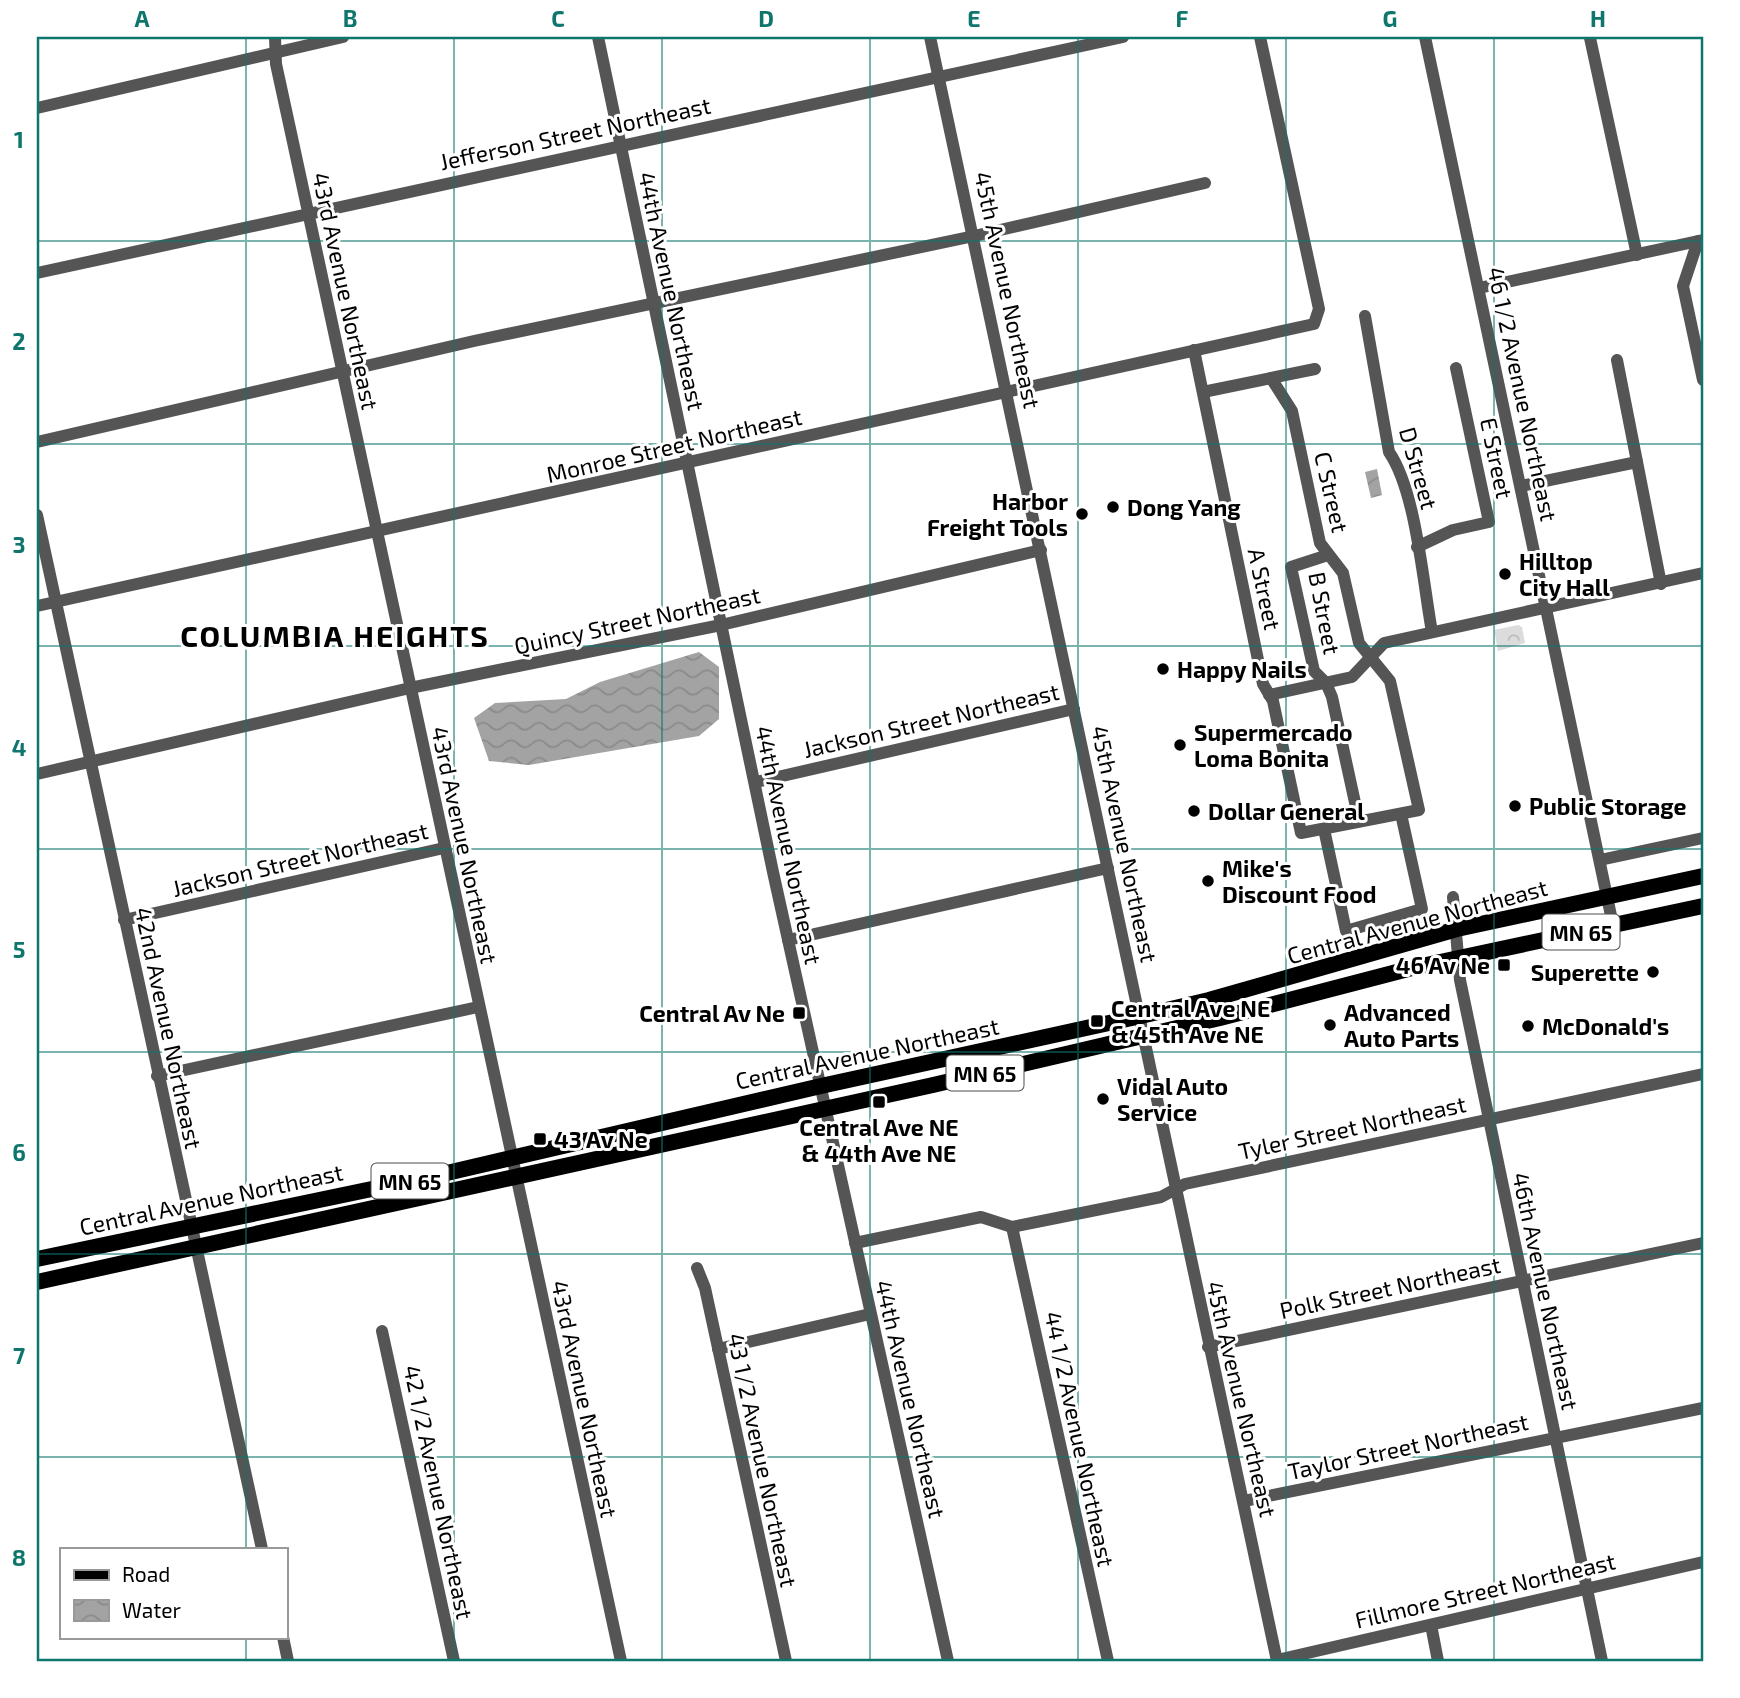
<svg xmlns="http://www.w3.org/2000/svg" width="1740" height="1698" viewBox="0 0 1740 1698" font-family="'Exo 2',sans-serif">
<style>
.forest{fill:url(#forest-crowns)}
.water{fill:url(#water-waves)}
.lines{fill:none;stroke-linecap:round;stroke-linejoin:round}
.minor{stroke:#555;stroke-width:12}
.major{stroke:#000;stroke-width:16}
.grid{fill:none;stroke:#0f766e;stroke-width:2;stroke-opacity:0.55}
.poi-dot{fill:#000;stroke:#fff;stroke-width:2.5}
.labels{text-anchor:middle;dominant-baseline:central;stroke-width:6;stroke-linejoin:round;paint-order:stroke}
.shield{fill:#fff;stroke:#4c4c4c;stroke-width:2}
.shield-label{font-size:21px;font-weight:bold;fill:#000}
.street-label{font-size:23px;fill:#000;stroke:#fff}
.poi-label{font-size:23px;font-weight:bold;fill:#000;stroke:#fff;text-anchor:start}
.district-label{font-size:30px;font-weight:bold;letter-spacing:2px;fill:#000;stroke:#fff}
.neatline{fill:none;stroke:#0f766e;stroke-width:2.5}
.grid-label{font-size:23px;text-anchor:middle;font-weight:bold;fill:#0f766e}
</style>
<defs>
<pattern id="forest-crowns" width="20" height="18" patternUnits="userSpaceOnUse" patternTransform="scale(1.75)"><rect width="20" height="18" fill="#dcdcdc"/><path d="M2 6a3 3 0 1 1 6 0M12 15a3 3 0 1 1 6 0" fill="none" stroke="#bbb"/></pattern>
<pattern id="water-waves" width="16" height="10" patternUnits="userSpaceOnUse" patternTransform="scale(1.75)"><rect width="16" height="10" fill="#a3a3a3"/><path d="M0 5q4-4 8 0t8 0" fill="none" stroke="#8b8b8b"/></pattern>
</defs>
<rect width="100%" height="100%" fill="#fff"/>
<!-- forest -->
<polygon class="forest" points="1518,625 1522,627 1525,643 1498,651 1494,630"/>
<!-- water -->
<g class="water">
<polygon points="1377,469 1382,495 1371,498 1365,472"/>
<polygon points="699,652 719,667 719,719 699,736 529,765 489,761 474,718 495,703 566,699 600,682"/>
</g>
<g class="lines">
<!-- minor -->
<g class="minor">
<polyline points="275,37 276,64 291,133 621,1661"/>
<polyline points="598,37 773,872 948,1661"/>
<polyline points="930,37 1277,1661"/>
<polyline points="1425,37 1613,925"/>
<polyline points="1590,38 1637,255"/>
<polyline points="37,108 343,37"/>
<polyline points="1698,241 1683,286 1703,380"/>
<polyline points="37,273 1123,37"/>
<polyline points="1479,288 1703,240"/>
<path d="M1365,316L1389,452C1416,491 1423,583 1432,632"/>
<polyline points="1194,350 1263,684 1273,701 1301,833 1419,810 1390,681 1359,643 1343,573 1320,543 1292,411 1271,378"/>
<polyline points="1617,360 1661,584"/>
<polyline points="1203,392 1315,369"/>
<polyline points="37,442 474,341 974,236 1205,183"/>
<polyline points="1521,486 1637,462"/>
<polyline points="37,515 262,1549"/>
<polyline points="1417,547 1453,530 1489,522 1456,368"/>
<polyline points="1328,555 1291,567 1314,671 1326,683 1332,697 1359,821"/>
<polyline points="37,606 1314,324 1319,309 1260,37"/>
<polyline points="1269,695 1352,677 1384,643 1393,641 1703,573"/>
<polyline points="37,774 410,688 721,625 1041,550"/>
<polyline points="756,782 1074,709"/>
<polyline points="1324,829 1346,931 1422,909 1401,814"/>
<polyline points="1600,860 1703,838"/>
<polyline points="1453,897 1460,980 1602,1661"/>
<polyline points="124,920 444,848"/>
<polyline points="788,940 1108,868"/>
<polyline points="157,1076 478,1007"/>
<polyline points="1012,1227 1108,1661"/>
<polyline points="855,1243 981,1217 1012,1227 1161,1197 1185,1184 1703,1074"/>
<polyline points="697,1268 705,1288 786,1661"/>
<polyline points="382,1331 454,1661"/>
<polyline points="1208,1347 1703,1243"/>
<polyline points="718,1349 870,1314"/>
<polyline points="1244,1501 1703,1408"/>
<polyline points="1431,1625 1438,1661"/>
<polyline points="283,1637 288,1661"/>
<polyline points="1277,1660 1703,1562"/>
</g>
<!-- major -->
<g class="major">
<polyline points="37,1259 434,1176 821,1086 1141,1016 1209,1000 1457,929 1703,876"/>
<polyline points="37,1282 933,1085 1220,1018 1412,968 1703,906"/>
</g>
</g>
<!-- grid -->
<path class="grid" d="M246,37V1549M454,37V1661M662,37V1661M870,37V1661M1078,37V1661M1286,37V1661M1494,37V1661M37,241H1703M37,444H1703M37,646H1703M37,849H1703M37,1052H1703M37,1254H1703M37,1457H1703M246,1637V1661"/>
<!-- markers -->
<g class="poi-dot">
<circle cx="1113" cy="507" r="7"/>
<circle cx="1082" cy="514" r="7"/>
<circle cx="1505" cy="574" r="7"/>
<circle cx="1163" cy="669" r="7"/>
<circle cx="1180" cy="745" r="7"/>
<circle cx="1515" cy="806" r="7"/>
<circle cx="1194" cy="811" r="7"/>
<circle cx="1208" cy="881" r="7"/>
<rect x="1497" y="958" width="14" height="14" rx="3.5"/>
<circle cx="1653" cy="972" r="7"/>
<rect x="792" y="1006" width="14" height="14" rx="3.5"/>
<rect x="1090" y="1014" width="14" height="14" rx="3.5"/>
<circle cx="1330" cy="1025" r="7"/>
<circle cx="1528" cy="1026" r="7"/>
<circle cx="1103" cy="1099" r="7"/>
<rect x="872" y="1095" width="14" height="14" rx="3.5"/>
<rect x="533" y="1132" width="14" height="14" rx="3.5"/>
</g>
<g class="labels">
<!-- shield labels -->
<g class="shield">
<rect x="1542.5" y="914.5" width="77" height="35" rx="5"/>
<rect x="946.5" y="1055.5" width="77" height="35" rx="5"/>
<rect x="371.5" y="1163.5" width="77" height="35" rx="5"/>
</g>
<g class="shield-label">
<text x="1581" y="932">MN 65</text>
<text x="985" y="1073">MN 65</text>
<text x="410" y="1181">MN 65</text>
</g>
<!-- street labels -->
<g class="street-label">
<text transform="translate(575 133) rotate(-12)">Jefferson Street Northeast</text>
<text transform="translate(1008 290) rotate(78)">45th Avenue Northeast</text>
<text transform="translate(346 291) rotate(78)">43rd Avenue Northeast</text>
<text transform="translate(672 291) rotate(78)">44th Avenue Northeast</text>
<text transform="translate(1523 394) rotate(78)">46 1/2 Avenue Northeast</text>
<text transform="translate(674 445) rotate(-13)">Monroe Street Northeast</text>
<text transform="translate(1497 458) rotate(78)">E Street</text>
<text transform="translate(1419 468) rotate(74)">D Street</text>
<text transform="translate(1332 492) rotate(77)">C Street</text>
<text transform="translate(1265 589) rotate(78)">A Street</text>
<text transform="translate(1325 613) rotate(79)">B Street</text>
<text transform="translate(637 620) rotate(-12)">Quincy Street Northeast</text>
<text transform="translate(931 720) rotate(-13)">Jackson Street Northeast</text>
<text transform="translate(1125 844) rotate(78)">45th Avenue Northeast</text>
<text transform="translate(465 845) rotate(78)">43rd Avenue Northeast</text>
<text transform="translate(789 845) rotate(78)">44th Avenue Northeast</text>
<text transform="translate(300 859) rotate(-13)">Jackson Street Northeast</text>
<text transform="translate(1417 921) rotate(-15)">Central Avenue Northeast</text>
<text transform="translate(169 1028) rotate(78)">42nd Avenue Northeast</text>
<text transform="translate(867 1053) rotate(-12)">Central Avenue Northeast</text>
<text transform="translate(1352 1127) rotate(-12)">Tyler Street Northeast</text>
<text transform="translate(211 1199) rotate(-12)">Central Avenue Northeast</text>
<text transform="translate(1390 1287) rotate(-12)">Polk Street Northeast</text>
<text transform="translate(1546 1291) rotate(78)">46th Avenue Northeast</text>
<text transform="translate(585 1399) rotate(78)">43rd Avenue Northeast</text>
<text transform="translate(911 1399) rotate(77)">44th Avenue Northeast</text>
<text transform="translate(1242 1399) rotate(77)">45th Avenue Northeast</text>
<text transform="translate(1080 1439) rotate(78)">44 1/2 Avenue Northeast</text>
<text transform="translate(1408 1446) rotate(-12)">Taylor Street Northeast</text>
<text transform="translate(763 1460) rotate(78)">43 1/2 Avenue Northeast</text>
<text transform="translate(439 1492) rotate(78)">42 1/2 Avenue Northeast</text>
<text transform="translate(1485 1590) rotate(-13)">Fillmore Street Northeast</text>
</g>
<!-- poi labels -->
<g class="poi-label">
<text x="1068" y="501" text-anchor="end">Harbor<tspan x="1068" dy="26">Freight Tools</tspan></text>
<text x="1127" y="507">Dong Yang</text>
<text x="1519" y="561">Hilltop<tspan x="1519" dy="26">City Hall</tspan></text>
<text x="1177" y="669">Happy Nails</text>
<text x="1194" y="732">Supermercado<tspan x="1194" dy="26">Loma Bonita</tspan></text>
<text x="1529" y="806">Public Storage</text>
<text x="1208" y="811">Dollar General</text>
<text x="1222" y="868">Mike's<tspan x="1222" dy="26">Discount Food</tspan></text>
<text x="1490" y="965" text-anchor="end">46 Av Ne</text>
<text x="1639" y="972" text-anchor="end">Superette</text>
<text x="1111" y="1008">Central Ave NE<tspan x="1111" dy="26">&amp; 45th Ave NE</tspan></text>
<text x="1344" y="1012">Advanced<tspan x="1344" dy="26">Auto Parts</tspan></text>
<text x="785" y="1013" text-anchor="end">Central Av Ne</text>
<text x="1542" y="1026">McDonald's</text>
<text x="1117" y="1086">Vidal Auto<tspan x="1117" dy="26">Service</tspan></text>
<text x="879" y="1127" text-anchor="middle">Central Ave NE<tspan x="879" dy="26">&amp; 44th Ave NE</tspan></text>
<text x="554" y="1139">43 Av Ne</text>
</g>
<!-- district labels -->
<g class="district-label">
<text x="335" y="635">COLUMBIA HEIGHTS</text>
</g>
</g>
<!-- border -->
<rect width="1740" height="1698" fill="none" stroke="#ffffff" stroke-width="77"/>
<!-- legend -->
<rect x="60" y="1548" width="228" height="91" fill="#ffffff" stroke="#999999" stroke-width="2"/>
<rect x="74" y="1570" width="35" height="10" fill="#000000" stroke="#999999" stroke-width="2"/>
<text x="122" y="1582" font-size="21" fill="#000000">Road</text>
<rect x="74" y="1600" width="35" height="21" fill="url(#water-waves)" stroke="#999999" stroke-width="2"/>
<text x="122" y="1618" font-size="21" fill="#000000">Water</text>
<rect x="38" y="38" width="1664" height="1622" class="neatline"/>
<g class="grid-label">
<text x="142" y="27">A</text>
<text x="350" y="27">B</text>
<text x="558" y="27">C</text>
<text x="766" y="27">D</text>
<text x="974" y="27">E</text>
<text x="1182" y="27">F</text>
<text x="1390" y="27">G</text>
<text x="1598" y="27">H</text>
<text x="19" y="148">1</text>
<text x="19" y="350">2</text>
<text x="19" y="553">3</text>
<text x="19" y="756">4</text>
<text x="19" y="958">5</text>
<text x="19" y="1161">6</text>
<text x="19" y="1364">7</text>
<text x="19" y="1566">8</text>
</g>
</svg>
